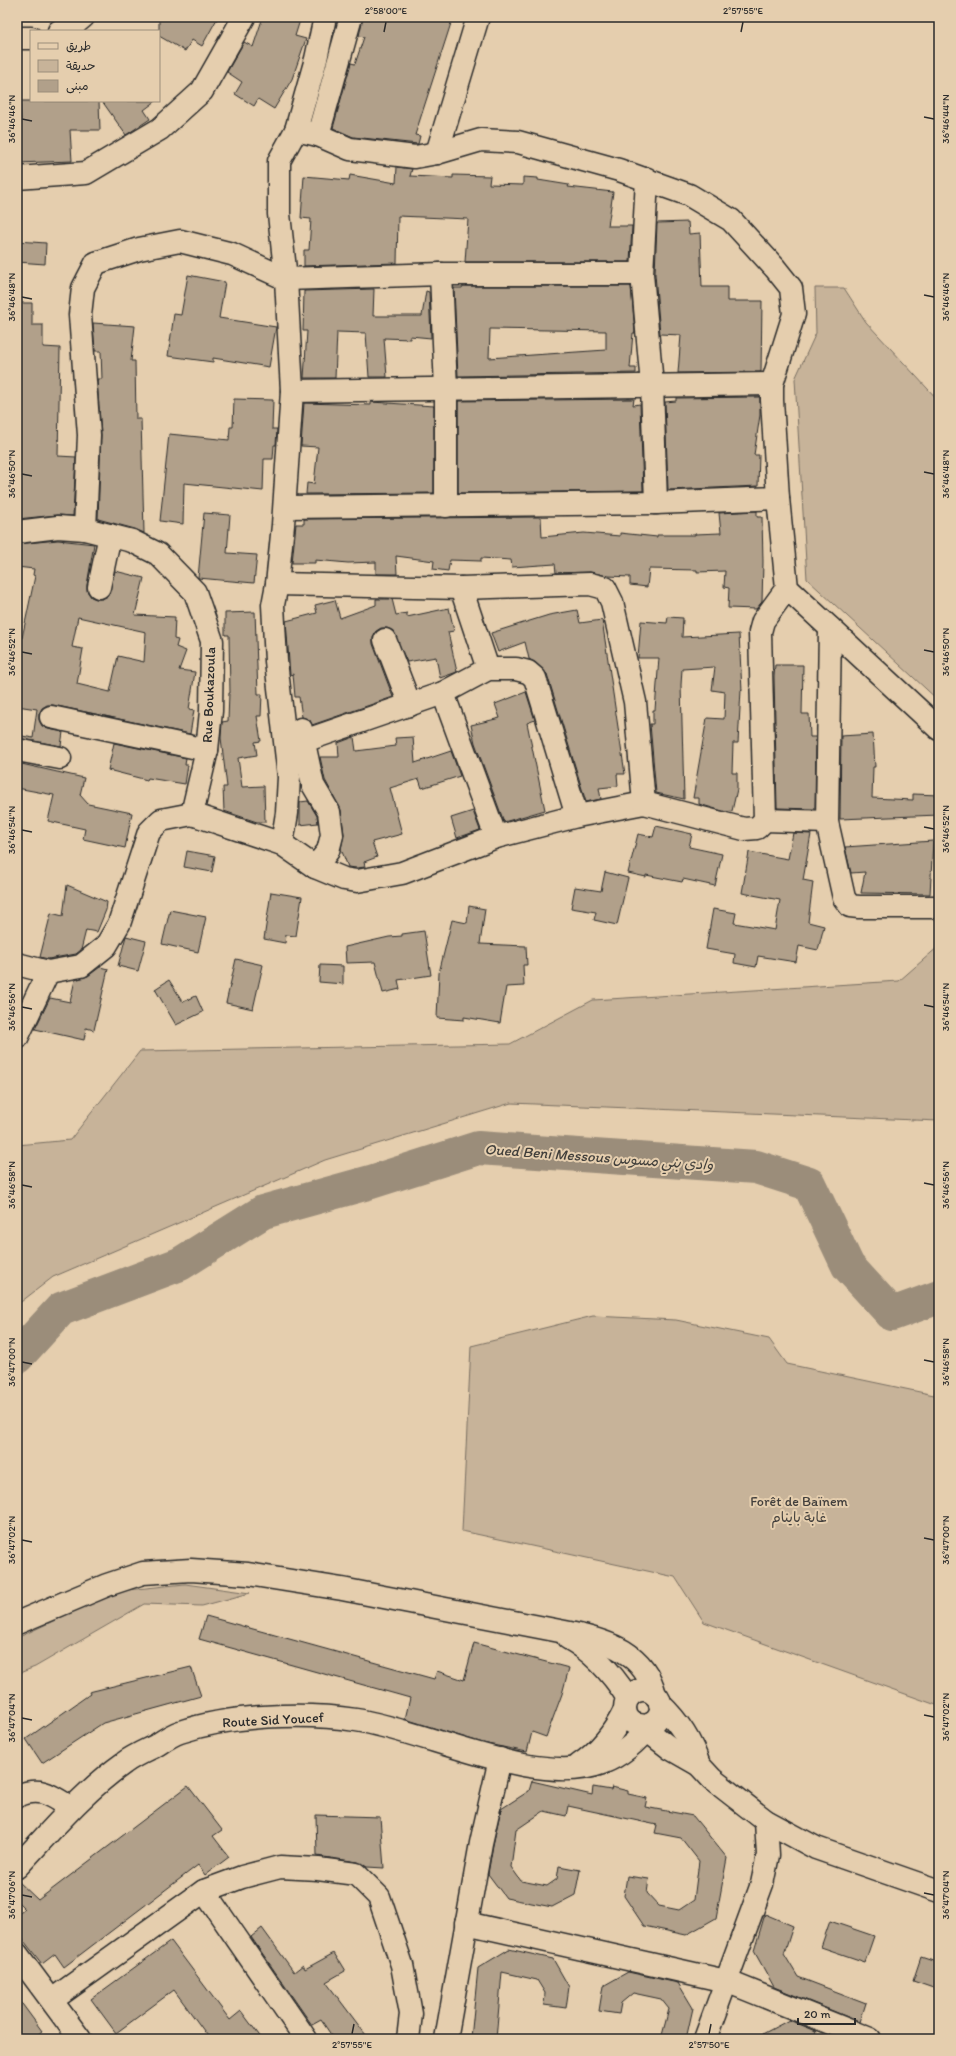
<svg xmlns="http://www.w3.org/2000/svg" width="956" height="2056" viewBox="0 0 956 2056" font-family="Itim,'Playpen Sans Arabic',sans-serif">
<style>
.green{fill:#c7b399;stroke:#796f62}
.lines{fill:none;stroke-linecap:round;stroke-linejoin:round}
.river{stroke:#9b8d7a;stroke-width:34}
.building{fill:#b1a08a;stroke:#2b2b2b;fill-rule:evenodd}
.minor-casing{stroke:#2b2b2b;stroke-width:25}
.major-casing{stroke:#2b2b2b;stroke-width:25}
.minor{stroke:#e5ceae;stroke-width:22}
.major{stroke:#e5ceae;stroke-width:22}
.ticks{fill:none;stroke:#2b2b2b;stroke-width:1.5}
.labels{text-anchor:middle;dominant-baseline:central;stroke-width:4;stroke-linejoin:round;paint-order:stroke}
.street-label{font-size:14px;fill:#2b2b2b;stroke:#e5ceae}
.park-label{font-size:14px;fill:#423f3c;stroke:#e5ceae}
.water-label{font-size:15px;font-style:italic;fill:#413f3b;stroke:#e5ceae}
.neatline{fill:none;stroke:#2b2b2b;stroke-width:1.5}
.ticks-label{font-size:10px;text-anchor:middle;fill:#2b2b2b}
</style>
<rect width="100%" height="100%" fill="#e5ceae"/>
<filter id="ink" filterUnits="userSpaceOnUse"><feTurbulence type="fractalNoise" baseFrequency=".025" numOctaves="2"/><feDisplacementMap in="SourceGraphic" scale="8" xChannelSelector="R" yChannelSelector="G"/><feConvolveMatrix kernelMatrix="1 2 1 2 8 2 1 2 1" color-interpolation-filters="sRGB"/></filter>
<g filter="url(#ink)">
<!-- green -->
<g class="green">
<polygon points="815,288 844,288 866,322 939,401 939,701 807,579 795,379 816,333"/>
<polygon points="939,946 939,1121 511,1103 325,1160 53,1277 17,1305 17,1145 70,1140 140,1051 510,1044 593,1000 899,981"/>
<polygon points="593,1316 676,1320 769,1339 787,1364 934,1395 939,1380 939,1706 704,1622 675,1577 462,1531 471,1346"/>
<polygon points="185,1584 250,1593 202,1606 144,1604 35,1667 17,1674 17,1638 117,1591"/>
</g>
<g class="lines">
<!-- river -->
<polyline class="river" points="17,1357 61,1309 180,1264 263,1212 371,1182 478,1148 756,1167 809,1184 848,1266 892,1314 939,1297"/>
</g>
<!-- building -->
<g class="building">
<polygon points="159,17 218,17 202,46 192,40 185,51 159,36"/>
<polygon points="263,17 301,17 295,36 306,39 292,79 274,109 258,99 254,106 235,94 242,82 227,72 244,42 253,47"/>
<polygon points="363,17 453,17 415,135 420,136 418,144 353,137 333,128 351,63 355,64 364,37 359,36"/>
<polygon points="20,101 99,101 100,130 70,130 72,161 17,163 17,121 21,121"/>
<polygon points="102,101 156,101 144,110 150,119 126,135"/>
<polygon points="397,167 412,169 410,176 453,178 453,175 490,176 489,184 523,185 523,177 538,178 538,180 569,185 568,187 613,192 608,226 632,226 630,262 465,262 468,219 398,216 397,263 304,266 304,250 309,250 311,219 301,218 304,176 349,180 350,175 396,183"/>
<polygon points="688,222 689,234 700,233 702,287 727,287 727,301 762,301 761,372 678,373 681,335 660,334 655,274 657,223"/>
<polygon points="17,241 46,243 45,264 17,262"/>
<polygon points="188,275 225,282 219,318 276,327 269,367 213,358 213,362 168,356 174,314 181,315"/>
<path d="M463,286H631L635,333H633L630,368H636V373L458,376L454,288H462ZM490,329L606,331V350L489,358Z"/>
<polygon points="374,289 373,316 422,316 426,291 429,292 431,338 410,336 410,339 384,338 387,377 369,377 366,333 337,332 335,378 304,378 307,331 303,331 304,291"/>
<polygon points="17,303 32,303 32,325 43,325 43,347 60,348 58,456 76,457 73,516 57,515 17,519"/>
<polygon points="93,323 135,326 131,361 135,361 136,419 141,419 144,533 135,529 98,519 101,435 97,379 102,379 101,351 95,351"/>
<polygon points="760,397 760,415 754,455 759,455 758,486 668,490 665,402 676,401 676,398"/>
<polygon points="234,399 273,400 272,429 277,429 276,445 274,445 273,459 264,459 263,491 184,483 183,524 160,521 169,434 229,440 230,427 233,427"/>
<polygon points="634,399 633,405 640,404 643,491 458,493 458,401"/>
<polygon points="371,402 434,406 434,493 306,494 307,483 314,484 318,447 301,446 304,403 371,405"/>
<polygon points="757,511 757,517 762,517 763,562 762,602 756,609 728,608 729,588 724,587 725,571 697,572 697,570 649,569 647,587 630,585 630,577 608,576 590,572 556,573 555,564 512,567 511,560 481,558 481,561 450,560 448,571 433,569 434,561 396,556 397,574 376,574 376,562 348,563 315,560 315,563 292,563 296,524 304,524 304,519 541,517 542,537 584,533 620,536 620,533 657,537 657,535 695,535 695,534 721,533 719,513"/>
<polygon points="204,513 230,515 227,553 257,555 254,583 198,578"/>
<path d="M58,540L94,544L87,585V591L91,597L96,599H102L108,596L115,571L144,578L135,615L175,617L174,639L178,640L176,647L186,651L179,670L195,672L189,709L194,710L190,734L53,705H47L42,708L39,714V720L42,726L48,729L63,732L61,746L17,738V735L33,738L37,709L17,706V637L22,638L35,576L33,575L34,569L17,567V544ZM78,617L146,632L144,662L118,656L110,692L77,684L83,649L72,647Z"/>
<polygon points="376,599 392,599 396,615 407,613 407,617 449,608 454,631 448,632 457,672 440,678 436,657 407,662 393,631 387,628 381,628 375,632 373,638 373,644 393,697 312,725 310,720 302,717 299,697 295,697 293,674 290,675 286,621 317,613 315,605 335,600 340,618 376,605"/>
<polygon points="577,610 580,623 602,620 625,774 617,774 618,786 599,788 601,799 586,802 547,674 536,663 529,659 525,642 498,652 491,633 549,615"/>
<polygon points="255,612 258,694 262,694 261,716 257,716 261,741 255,742 257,755 238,758 242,787 264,786 265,822 257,822 224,811 223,787 227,787 221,738 222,722 228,721 229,693 230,693 229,635 225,635 225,613"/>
<polygon points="668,617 683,618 682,637 739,634 742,691 741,690 738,743 733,743 732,773 737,773 737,789 732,811 726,812 699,804 699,798 693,798 707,718 724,719 725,692 712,690 715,667 682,669 681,685 684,799 656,793 650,724 653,724 653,710 655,710 659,658 638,658 641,621 667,623"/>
<polygon points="775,665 803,665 802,714 809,714 810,737 816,737 815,809 777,808 774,677"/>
<polygon points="526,692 535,720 527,723 545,810 504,822 475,743 471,725 500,718 495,704"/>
<polygon points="873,734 875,767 873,767 872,798 913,800 913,794 939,795 939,815 840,819 841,736"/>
<polygon points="354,737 356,751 396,746 395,738 413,737 415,763 451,751 460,776 422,788 419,779 390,788 402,834 372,842 377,857 364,862 365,867 357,868 348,867 341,849 344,834 341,810 325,780 320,757 339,757 338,743"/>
<polygon points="114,743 186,758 185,765 188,765 185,784 148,778 147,780 108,770"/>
<polygon points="17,763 84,778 80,795 88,804 132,813 125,848 83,839 85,829 48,821 54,795 17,788"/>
<polygon points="308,801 317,816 318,823 300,825 300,802"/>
<polygon points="473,811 480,830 457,838 451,818"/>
<polygon points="656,826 692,834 689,847 722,854 715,886 683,879 682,882 646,875 646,877 628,873 638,834 653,837"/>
<polygon points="793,833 811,834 803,880 813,882 808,922 824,926 818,950 799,946 796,962 758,956 756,967 734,963 735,954 706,949 713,909 736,913 734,923 775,930 780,900 742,893 749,852 788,859"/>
<polygon points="933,841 930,894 861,893 865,872 851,873 845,847"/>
<polygon points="187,851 215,856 212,872 184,867"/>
<polygon points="605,872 628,878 617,925 594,920 596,912 571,908 575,887 601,891"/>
<polygon points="67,885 107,902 106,910 97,932 86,930 81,950 76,954 48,959 40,957 51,913 63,916"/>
<polygon points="271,892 302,897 296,936 286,935 285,943 264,939"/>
<polygon points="469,906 485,909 480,944 526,946 527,965 523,965 524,986 506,987 500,1023 464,1017 464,1020 437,1018 439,973 452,920 467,923"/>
<polygon points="170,910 206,917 198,952 162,944"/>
<polygon points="424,931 431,975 398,980 400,989 383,993 375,962 346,963 345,947 389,937 402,936 402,934"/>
<polygon points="126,936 146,941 138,971 118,966"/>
<polygon points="236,959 263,965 253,1009 226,1003"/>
<polygon points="320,965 343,966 343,984 319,982"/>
<polygon points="100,967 108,969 94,1030 86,1028 84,1040 35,1029 50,998 70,1002 75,980 88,976"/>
<polygon points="169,980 183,1002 196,996 203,1012 176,1025 155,989"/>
<polygon points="206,1616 434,1679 437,1671 464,1680 474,1643 569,1668 562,1694 546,1737 532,1732 527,1752 483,1743 405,1719 410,1698 199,1639"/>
<polygon points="191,1667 201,1696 103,1723 42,1763 26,1739 90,1694 89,1692"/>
<polygon points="532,1781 592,1795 593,1787 611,1790 612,1787 628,1791 628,1794 647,1798 645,1807 693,1816 727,1858 716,1918 686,1935 644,1926 624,1896 627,1876 649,1879 647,1893 659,1906 679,1910 694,1900 699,1861 681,1838 655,1833 657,1825 568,1806 566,1816 544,1811 516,1830 511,1867 521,1881 547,1886 557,1879 559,1866 580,1870 575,1895 552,1907 506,1898 488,1874 493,1845 501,1809 529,1791"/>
<polygon points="188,1786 222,1830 213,1836 229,1857 205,1875 198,1865 64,1967 55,1954 42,1964 17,1932 17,1915 25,1909 17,1901 17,1880 38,1900"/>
<polygon points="316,1815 380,1817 384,1868 367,1867 358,1862 317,1856"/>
<polygon points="765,1914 793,1926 784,1954 798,1977 866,2003 860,2022 774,1987 754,1951"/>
<polygon points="830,1921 874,1936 865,1962 821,1947"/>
<polygon points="262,1928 294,1972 303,1965 305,1969 334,1953 345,1971 326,1982 369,2039 334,2039 321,2020 312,2025 251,1937"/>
<polygon points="171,1941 230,2020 241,2011 262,2039 210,2039 174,1990 116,2033 91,1999"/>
<polygon points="509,1949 553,1959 569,1987 566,2008 544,2005 545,1993 537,1980 502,1972 496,2039 471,2039 478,1968"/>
<polygon points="921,1957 939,1963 939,1990 913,1981"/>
<polygon points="628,1972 678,1983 693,2008 686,2039 661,2039 669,2009 661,1999 633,1993 621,2003 619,2014 599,2011 603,1986"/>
<polygon points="17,1997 42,2031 32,2039 17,2039"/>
<polygon points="789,2020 816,2031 813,2039 753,2039"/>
</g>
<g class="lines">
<defs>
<g id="minor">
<polyline points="59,31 70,28 83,17"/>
<polyline points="17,38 31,38"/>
<polyline points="296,130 316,59 325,17"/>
<polyline points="318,135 351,17"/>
<polyline points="437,153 478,17"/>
<polyline points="17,178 86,173 160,129 202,91 244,17"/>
<polyline points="647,179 642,274 652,385 656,503"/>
<polyline points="441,274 446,389 446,506"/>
<polyline points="292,391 772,384"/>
<polyline points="285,507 656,503 778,498"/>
<polyline points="85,529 89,435 80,315 83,288 96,263 139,249 180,241 232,254 286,279 441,274 642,274"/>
<polyline points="17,532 58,527 85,529 132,541 158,554 195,592 212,641 211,711 207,750 192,814 282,844 315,867 344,879 357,881 402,873 496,837 577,816 644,803 744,829 757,828 765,820 827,822"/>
<polyline points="277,584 461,588 590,584 605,588 612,602 635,702 644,803"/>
<polyline points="99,587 110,535"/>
<polyline points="461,588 488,669"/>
<polyline points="830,628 827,822 844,898 850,906 859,907 939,907"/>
<polyline points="385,640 410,705"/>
<polyline points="443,693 496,837"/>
<polyline points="51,717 207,750"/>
<polyline points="301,729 313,785 329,812 332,835 328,851 315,867"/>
<polyline points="304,741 443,693 488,669 516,669 528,672 535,678 577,816"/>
<polyline points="17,750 60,758"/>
<polyline points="765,820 760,632 763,621 787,588"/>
<polyline points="282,844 287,813 289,777 276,661 273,605 277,584 283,525 292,391 286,279 279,214 279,161 296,130 318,135 350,149 415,157 437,153 481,140 518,142 619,170 689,195 731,220 775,268 791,288 794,314 772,384 772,400 778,498 787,588 939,729"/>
<polyline points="17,964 48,972 81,966 106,946 119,924 149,832 161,820 192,814"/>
<polyline points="17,1038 48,972"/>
<path d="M660,1704C679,1722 691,1740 699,1765"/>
<polyline points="640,1725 671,1749 699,1765 712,1779 766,1821 816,1848 939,1891"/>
<path d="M17,1796C41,1786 51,1795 71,1808"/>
<polyline points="204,1891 306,2039"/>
<polyline points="466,1923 726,1981 870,2039"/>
<polyline points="17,1954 80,2039"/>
<polyline points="52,2000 204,1891 242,1877 280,1867 318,1869 356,1874 379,1897 402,1965 411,2014 408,2039"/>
<polyline points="446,2039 481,1843 500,1759"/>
<polyline points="705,2039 762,1884 768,1855 766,1821"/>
</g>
<g id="major">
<path d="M17,1623L107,1585L143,1573L191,1570L248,1574L342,1589L570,1633C609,1641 645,1653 655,1695"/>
<path d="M568,1638C594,1652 612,1673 628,1698"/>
<circle cx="643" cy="1708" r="18"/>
<path d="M579,1765C600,1751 614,1733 625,1710"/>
<path d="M17,1867C51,1831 83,1792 124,1763C133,1756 145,1751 155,1746C163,1741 171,1735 180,1732C231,1715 303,1712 356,1720C424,1730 537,1788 602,1763C623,1755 638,1741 651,1724"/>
</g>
</defs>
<!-- minor casing -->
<use href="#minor" class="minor-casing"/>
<!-- major casing -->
<use href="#major" class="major-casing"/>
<!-- minor -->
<use href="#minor" class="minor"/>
<!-- major -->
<use href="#major" class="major"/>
</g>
</g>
<!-- ticks -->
<path class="ticks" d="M384,32L386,22M741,32L743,22M924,117L934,119M22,119L32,121M924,295L934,297M22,297L32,299M924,472L934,474M22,474L32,476M924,650L934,652M22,652L32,654M924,827L934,829M22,830L32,832M924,1005L934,1007M22,1007L32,1009M924,1183L934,1185M22,1185L32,1187M924,1360L934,1362M22,1362L32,1364M924,1538L934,1540M22,1540L32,1542M924,1715L934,1717M22,1718L32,1720M924,1893L934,1895M22,1895L32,1897M352,2034L354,2024M709,2034L711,2024"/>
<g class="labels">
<!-- street labels -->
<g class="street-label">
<text transform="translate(209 695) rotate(-88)">Rue Boukazoula</text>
<text transform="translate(273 1720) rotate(-3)">Route Sid Youcef</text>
</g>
<!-- park labels -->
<g class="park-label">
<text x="799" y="1501">Forêt de Baïnem<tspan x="799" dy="16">غابة باينام</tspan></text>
</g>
<!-- water labels -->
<g class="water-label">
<text transform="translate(599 1157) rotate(4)">Oued Beni Messous وادي بني مسوس</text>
</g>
</g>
<!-- margin -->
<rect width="956" height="2056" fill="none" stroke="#e5ceae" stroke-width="44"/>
<!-- legend -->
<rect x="30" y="30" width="130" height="72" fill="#e5ceae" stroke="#9b8d7a"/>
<rect x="38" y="43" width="20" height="6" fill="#e5ceae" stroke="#9b8d7a"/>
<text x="66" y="50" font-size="12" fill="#2b2b2b">طريق</text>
<rect x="38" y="60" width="20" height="12" fill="#c7b399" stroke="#9b8d7a"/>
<text x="66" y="70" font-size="12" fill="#2b2b2b">حديقة</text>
<rect x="38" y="80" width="20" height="12" fill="#b1a08a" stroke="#9b8d7a"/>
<text x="66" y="90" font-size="12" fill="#2b2b2b">مبنى</text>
<!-- scale -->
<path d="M798 2018v6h57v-6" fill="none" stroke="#2b2b2b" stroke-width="2"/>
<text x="804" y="2018" font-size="12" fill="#2b2b2b" stroke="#e5ceae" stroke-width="3" paint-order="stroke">20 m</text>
<rect x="22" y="22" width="912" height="2012" class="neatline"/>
<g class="ticks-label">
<text x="386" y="14">2°58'00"E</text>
<text x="743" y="14">2°57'55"E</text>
<text transform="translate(945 119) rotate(-90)" y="4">36°46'44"N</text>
<text transform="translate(11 119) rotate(-90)" y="4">36°46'46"N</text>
<text transform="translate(945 297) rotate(-90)" y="4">36°46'46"N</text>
<text transform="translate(11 297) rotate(-90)" y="4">36°46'48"N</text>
<text transform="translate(945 474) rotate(-90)" y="4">36°46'48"N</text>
<text transform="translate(11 474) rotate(-90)" y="4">36°46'50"N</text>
<text transform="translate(945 652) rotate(-90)" y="4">36°46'50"N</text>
<text transform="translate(11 652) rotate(-90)" y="4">36°46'52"N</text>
<text transform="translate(945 829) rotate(-90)" y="4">36°46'52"N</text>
<text transform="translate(11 830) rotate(-90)" y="4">36°46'54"N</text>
<text transform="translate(945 1007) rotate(-90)" y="4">36°46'54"N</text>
<text transform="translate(11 1007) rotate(-90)" y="4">36°46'56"N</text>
<text transform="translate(945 1185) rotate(-90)" y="4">36°46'56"N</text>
<text transform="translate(11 1185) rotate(-90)" y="4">36°46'58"N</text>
<text transform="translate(945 1362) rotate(-90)" y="4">36°46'58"N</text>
<text transform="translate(11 1362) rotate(-90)" y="4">36°47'00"N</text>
<text transform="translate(945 1540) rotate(-90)" y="4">36°47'00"N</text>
<text transform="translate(11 1540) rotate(-90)" y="4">36°47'02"N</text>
<text transform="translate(945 1717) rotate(-90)" y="4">36°47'02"N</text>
<text transform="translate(11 1718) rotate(-90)" y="4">36°47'04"N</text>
<text transform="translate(945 1895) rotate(-90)" y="4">36°47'04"N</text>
<text transform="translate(11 1895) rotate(-90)" y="4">36°47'06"N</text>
<text x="352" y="2048">2°57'55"E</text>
<text x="709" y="2048">2°57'50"E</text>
</g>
</svg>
